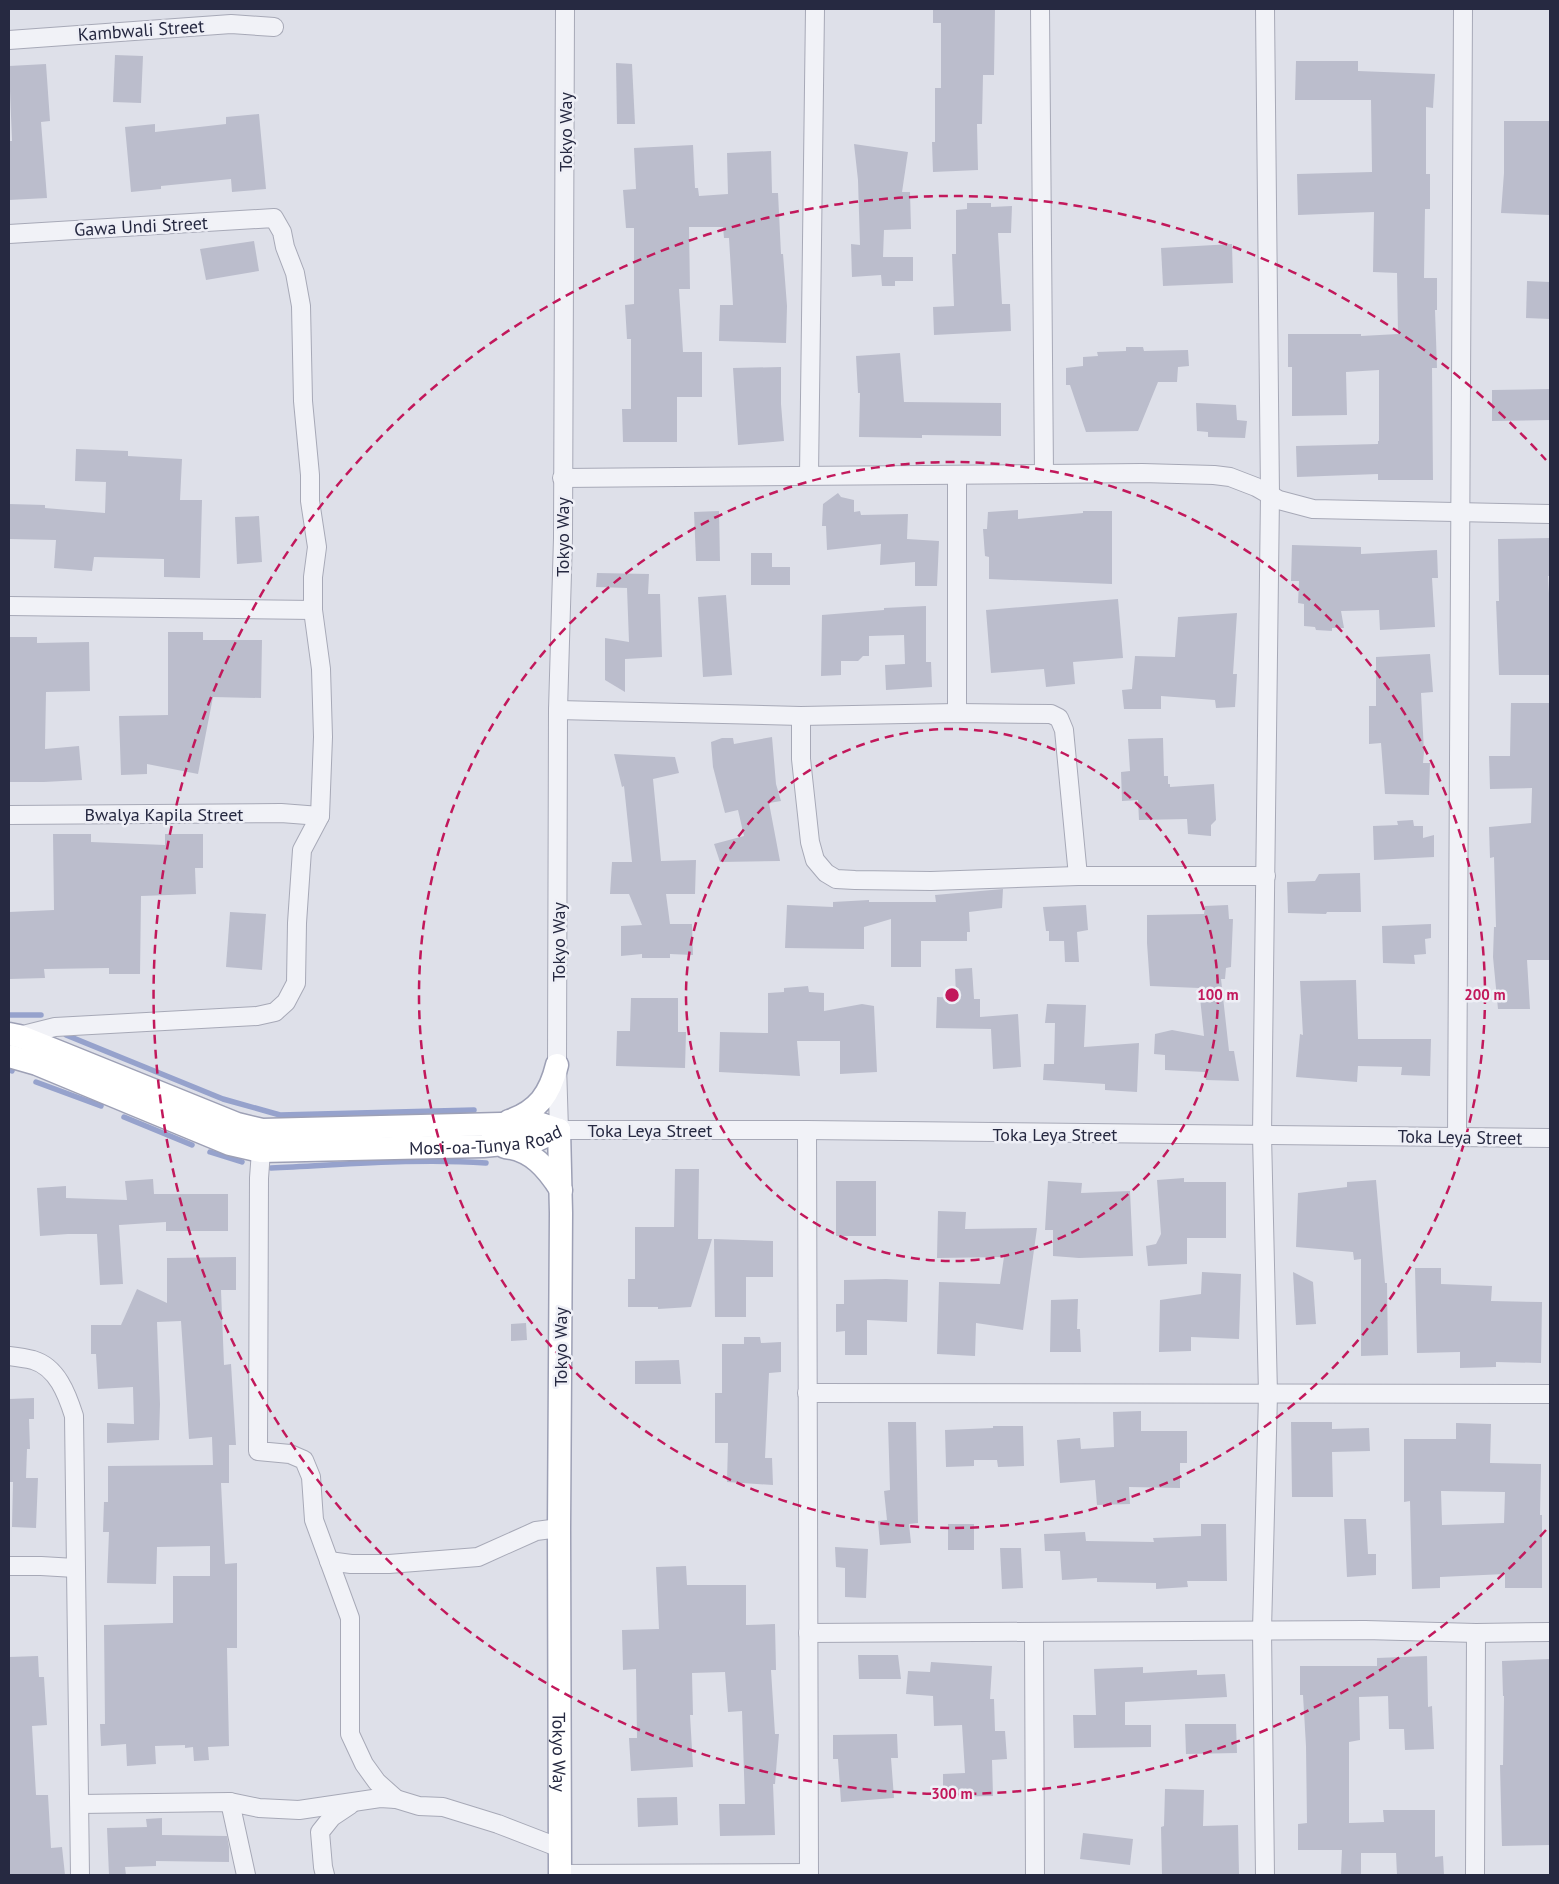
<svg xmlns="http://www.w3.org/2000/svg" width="1559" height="1884" viewBox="0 0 1559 1884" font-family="'PT Sans',sans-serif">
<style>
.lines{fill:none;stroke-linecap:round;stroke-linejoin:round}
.stream{stroke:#96a2cc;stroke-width:5.5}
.building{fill:#bbbdcc;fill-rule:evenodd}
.minor-casing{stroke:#a7a9b7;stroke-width:20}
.major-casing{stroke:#9da0b5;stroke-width:25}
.minor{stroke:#f1f2f7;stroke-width:18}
.major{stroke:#fff;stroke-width:22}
.ring{fill:none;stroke:#c2185b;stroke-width:2.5;stroke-dasharray:9 6}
.labels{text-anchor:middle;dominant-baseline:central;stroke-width:5;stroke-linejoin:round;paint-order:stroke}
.street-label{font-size:18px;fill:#262941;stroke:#eeeff6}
.centre{fill:#c2185b;stroke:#eeeff6;stroke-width:2.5}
.ring-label{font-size:15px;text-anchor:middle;font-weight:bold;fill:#c2185b;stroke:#eeeff6;stroke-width:5;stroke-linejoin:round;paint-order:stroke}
</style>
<rect width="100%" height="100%" fill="#dee0e9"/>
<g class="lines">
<!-- stream -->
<g class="stream">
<polyline points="9,1015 41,1015"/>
<polyline points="66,1035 223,1099 280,1115 474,1110"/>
<polyline points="9,1070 12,1071"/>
<polyline points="36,1082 101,1106"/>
<polyline points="124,1117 192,1145"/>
<polyline points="210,1152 242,1162"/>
<path d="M271,1168C342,1165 415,1158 486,1163"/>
</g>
</g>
<!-- building -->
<g class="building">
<polygon points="933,9 995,9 994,75 983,75 982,124 977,124 978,170 933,172 932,142 935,142 935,88 941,88 941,23 933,23"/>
<polygon points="115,55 143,56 141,103 113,102"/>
<polygon points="1296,61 1358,61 1358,71 1435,74 1433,108 1426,107 1426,174 1430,174 1430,209 1425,209 1424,278 1437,278 1437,310 1435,310 1437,368 1432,368 1433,480 1378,480 1378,474 1297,477 1296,446 1378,444 1378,441 1379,441 1379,370 1346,372 1347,415 1292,416 1292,367 1288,367 1288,334 1361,334 1361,336 1398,334 1397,273 1373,272 1374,212 1298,215 1297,174 1372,172 1371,100 1295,100"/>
<polygon points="616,63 632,64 635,124 617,124"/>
<polygon points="46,64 50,121 41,122 47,198 9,200 9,141 12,141 9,66"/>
<polygon points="259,114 266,189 232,192 231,179 161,186 161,189 131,192 125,127 155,124 155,132 226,124 226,117"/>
<polygon points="1504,121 1550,121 1550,215 1501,213 1504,173"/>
<polygon points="854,144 908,152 902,192 910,192 911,229 884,230 883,257 913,257 913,281 895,281 895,286 882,286 881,275 852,277 851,244 860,245 858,180"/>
<polygon points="693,145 695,188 698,188 699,196 728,194 727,153 771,151 772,193 778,193 781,254 783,254 787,306 786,343 719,341 720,305 733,305 729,238 724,238 723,227 689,227 690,289 679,289 683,352 702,352 702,397 677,397 677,442 623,442 622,409 631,409 631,339 627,339 625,305 634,304 634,228 626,228 623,190 636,189 634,148"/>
<polygon points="967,203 991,203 991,207 1012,206 1011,233 998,233 1002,304 1010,304 1011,331 934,335 933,307 954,306 952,254 956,254 956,210 967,209"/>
<polygon points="254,241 259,271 206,280 200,249"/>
<polygon points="1232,244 1233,283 1163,286 1161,248"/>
<polygon points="1527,281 1550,282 1550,319 1526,318"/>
<polygon points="1126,347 1143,347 1144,351 1188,350 1189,366 1178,367 1177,382 1158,382 1138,431 1086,432 1070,385 1066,385 1066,368 1083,366 1083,357 1098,356 1097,352 1126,351"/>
<polygon points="900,353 904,402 1001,403 1001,436 922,435 922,438 859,437 860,393 858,393 856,356"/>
<polygon points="781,367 781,404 784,441 738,445 733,368"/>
<polygon points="1550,389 1550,420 1492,421 1492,390"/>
<polygon points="1196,403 1236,405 1237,420 1247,421 1245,438 1208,437 1208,432 1197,431"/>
<polygon points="76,449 128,451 128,456 182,459 180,500 202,500 200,578 164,577 164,559 94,557 92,571 54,568 56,540 9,539 9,504 45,505 45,508 105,513 106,482 75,481"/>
<polygon points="838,493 841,497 854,500 854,512 860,511 861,515 908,514 907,539 939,541 937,586 915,586 915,562 880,565 881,544 827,550 826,526 822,526 823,504"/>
<polygon points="1018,510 1018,519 1083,513 1083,511 1112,511 1112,584 989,579 989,557 985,556 983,529 987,529 988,512"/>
<polygon points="719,511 720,561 696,561 694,512"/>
<polygon points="259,516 262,562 237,564 235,517"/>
<polygon points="1550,538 1550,576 1548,576 1550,611 1550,675 1499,675 1496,601 1499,601 1498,539"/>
<polygon points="1292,545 1361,547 1361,554 1437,550 1438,578 1432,578 1435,627 1380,630 1379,610 1341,611 1344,628 1332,628 1332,631 1316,630 1315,627 1304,626 1304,604 1298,603 1299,581 1291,581"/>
<polygon points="751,553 772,553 772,567 790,567 790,585 751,585"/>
<polygon points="597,573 649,574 648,594 660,594 662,657 625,659 625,692 605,680 605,638 629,642 627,588 596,587"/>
<polygon points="726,595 732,675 703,677 698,597"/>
<polygon points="1118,599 1123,658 1073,662 1075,684 1046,687 1044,669 991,673 986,610"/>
<polygon points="926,606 926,662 931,662 932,687 886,690 885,665 905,664 904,635 869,636 869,656 863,656 858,661 841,661 841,675 821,676 822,615 884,610 884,608"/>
<polygon points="1237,613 1233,674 1237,674 1235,707 1216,708 1215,700 1161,696 1161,709 1124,709 1122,690 1132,689 1135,656 1175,657 1178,617"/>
<polygon points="168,632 203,632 203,640 262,640 261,698 213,697 198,774 147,764 147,774 121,775 119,716 168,715"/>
<polygon points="9,637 37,637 37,643 89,642 90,691 46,692 45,749 79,746 82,780 44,782 9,782"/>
<polygon points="1430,654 1433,692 1421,693 1424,752 1423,763 1430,763 1429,795 1385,794 1381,743 1369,744 1369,706 1376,706 1376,657"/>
<polygon points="1511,703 1549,703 1550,960 1527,960 1530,1009 1498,1009 1493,957 1494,927 1496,927 1494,857 1490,858 1489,827 1531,823 1532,788 1490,789 1489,756 1510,756"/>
<polygon points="772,737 776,784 781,801 769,803 780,861 720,862 714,844 744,836 738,810 725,813 713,767 711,742 722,738 733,738 734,744"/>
<polygon points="1163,738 1164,776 1168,776 1168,784 1170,784 1170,787 1214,784 1216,820 1211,825 1211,836 1188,834 1187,819 1139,820 1138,800 1122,801 1121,772 1130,771 1128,739"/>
<polygon points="614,754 675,757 679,773 653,779 661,861 696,860 695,894 666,894 670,924 692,924 693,955 670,954 670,958 642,958 642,954 621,956 621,926 642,925 629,894 610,894 612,862 632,862 624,786 622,787"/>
<polygon points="1413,820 1414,826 1423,826 1423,838 1434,835 1434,857 1374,860 1373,826 1398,825 1397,821"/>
<polygon points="53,834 91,834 91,842 165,845 165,834 203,834 203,868 195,868 196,894 141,896 140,974 109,974 109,968 44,969 45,978 9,979 9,912 54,910"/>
<polygon points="1360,873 1361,912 1327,912 1326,914 1288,913 1287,882 1315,881 1319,874"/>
<polygon points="1003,889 1002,908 969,912 970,932 967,932 967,941 921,941 921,967 891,967 891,919 864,927 864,949 785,948 787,905 833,907 833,902 869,900 869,902 936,902 935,895"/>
<polygon points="1086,905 1088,930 1077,932 1079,962 1065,962 1064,941 1049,941 1049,931 1046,931 1043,907"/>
<polygon points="1228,905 1229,919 1233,919 1231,967 1226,968 1225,979 1221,979 1229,1051 1234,1051 1239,1081 1206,1080 1205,1072 1165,1070 1165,1055 1154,1054 1155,1034 1172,1030 1204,1036 1199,988 1150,986 1147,943 1147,915 1204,914 1205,906"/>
<polygon points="230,912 266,914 262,970 226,967"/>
<polygon points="1431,924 1431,938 1425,939 1426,954 1414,955 1415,964 1383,963 1382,926"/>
<polygon points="972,968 974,999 980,999 980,1017 1018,1014 1021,1067 993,1069 991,1029 936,1028 937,997 956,998 955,969"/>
<polygon points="1356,980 1358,1039 1431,1039 1430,1076 1401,1075 1402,1067 1358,1066 1357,1082 1296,1077 1300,1034 1303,1035 1300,981"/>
<polygon points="808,986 809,992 824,993 824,1011 862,1004 874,1006 877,1072 840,1074 840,1041 797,1041 800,1076 719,1072 720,1032 768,1033 768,993 784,992 784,988"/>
<polygon points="631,998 678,998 678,1032 686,1032 685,1068 616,1066 617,1031 630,1031"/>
<polygon points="1047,1004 1086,1005 1084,1047 1139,1043 1137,1092 1105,1090 1105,1084 1043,1080 1044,1064 1054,1064 1055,1023 1045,1023"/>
<polygon points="675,1169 699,1169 698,1239 712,1239 691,1307 658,1309 658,1307 628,1307 628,1279 635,1279 635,1227 674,1227"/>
<polygon points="1184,1178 1184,1182 1226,1182 1226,1238 1187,1238 1187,1264 1148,1266 1146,1246 1156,1244 1161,1234 1157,1180"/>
<polygon points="153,1179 154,1194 228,1194 228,1231 166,1231 166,1222 119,1225 123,1284 100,1285 97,1234 68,1234 40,1236 37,1188 66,1186 66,1198 127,1200 125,1181"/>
<polygon points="1376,1180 1385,1283 1387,1283 1388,1355 1361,1356 1361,1259 1354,1260 1353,1252 1296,1247 1298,1193 1347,1187 1347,1182"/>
<rect x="836" y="1181" width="40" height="55"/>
<polygon points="1048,1181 1082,1183 1081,1193 1130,1191 1133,1256 1079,1258 1053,1256 1053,1230 1045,1230"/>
<polygon points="938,1211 966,1212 965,1229 1037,1228 1023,1330 976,1323 975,1356 937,1354 939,1282 1000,1284 1004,1257 937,1258"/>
<polygon points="714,1239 773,1241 773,1277 746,1277 746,1317 715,1317"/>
<polygon points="236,1257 236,1290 221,1290 224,1365 231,1364 236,1445 229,1445 229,1483 221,1483 225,1564 237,1563 237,1648 227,1648 229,1746 208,1747 209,1760 194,1761 193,1747 185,1748 185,1745 155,1746 156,1764 127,1766 126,1744 101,1746 100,1724 105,1724 104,1625 173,1623 173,1576 210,1576 210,1546 157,1547 156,1584 107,1583 109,1532 103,1532 104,1502 108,1502 108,1466 213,1465 212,1437 189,1439 181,1321 157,1322 160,1404 159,1440 107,1443 107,1423 134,1424 133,1387 98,1389 96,1354 91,1354 91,1325 121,1325 137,1289 167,1303 167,1258"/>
<polygon points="1415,1268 1441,1268 1441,1284 1492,1286 1491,1301 1542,1302 1541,1363 1496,1362 1496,1367 1460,1368 1460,1352 1417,1353"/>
<polygon points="1202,1272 1241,1274 1239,1339 1191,1337 1191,1351 1159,1352 1160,1300 1201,1294"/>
<polygon points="1293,1272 1313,1282 1316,1324 1296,1325"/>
<polygon points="886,1279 908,1280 907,1322 867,1320 867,1355 845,1355 845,1331 836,1332 836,1304 844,1304 844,1280"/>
<polygon points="1078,1299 1077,1329 1080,1329 1081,1352 1050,1352 1051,1300"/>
<polygon points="526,1323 527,1340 511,1341 511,1324"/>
<polygon points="744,1337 760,1337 761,1343 781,1342 781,1372 769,1373 765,1458 772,1458 773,1485 727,1482 728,1443 715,1443 715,1393 722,1393 722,1344 744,1344"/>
<polygon points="679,1360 681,1384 635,1384 635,1361"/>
<polygon points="34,1398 34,1419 29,1419 30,1449 27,1449 26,1478 38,1478 36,1528 12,1527 13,1482 9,1482 9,1399"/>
<polygon points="1141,1411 1141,1431 1187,1431 1187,1463 1180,1463 1180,1488 1129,1487 1130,1504 1097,1505 1095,1480 1060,1483 1057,1440 1080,1438 1081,1449 1114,1447 1113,1412"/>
<polygon points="888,1422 916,1422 918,1523 909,1524 911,1543 880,1545 878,1521 887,1520 884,1491 890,1490"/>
<polygon points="1291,1422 1332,1422 1332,1429 1369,1428 1370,1451 1332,1452 1333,1497 1292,1497"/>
<path d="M1456,1423L1491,1424L1490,1463L1541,1464L1540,1515H1542V1588H1505V1574L1440,1577V1588L1412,1589L1410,1501L1404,1502V1439H1456ZM1441,1491L1505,1492L1504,1523L1442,1525Z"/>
<polygon points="993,1426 1023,1426 1024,1466 998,1467 997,1460 974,1460 974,1466 946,1467 945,1430 993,1428"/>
<polygon points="1344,1519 1366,1519 1368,1554 1376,1554 1376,1575 1347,1577"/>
<rect x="948" y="1524" width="26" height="26"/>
<polygon points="1201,1524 1226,1524 1227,1581 1187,1581 1188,1587 1156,1589 1156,1583 1097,1582 1097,1578 1062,1580 1060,1551 1045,1551 1044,1534 1085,1532 1086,1541 1154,1542 1153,1538 1201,1536"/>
<polygon points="835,1547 868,1549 866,1598 845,1597 845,1568 836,1567"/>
<polygon points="1000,1548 1021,1548 1023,1588 1002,1589"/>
<polygon points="686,1566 687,1585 746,1585 746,1625 775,1624 776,1670 771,1670 775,1734 779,1734 775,1784 773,1784 775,1835 720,1836 719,1804 745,1804 742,1711 728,1712 725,1672 692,1673 693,1715 690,1715 693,1767 631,1771 629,1738 637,1738 636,1669 623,1670 622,1630 659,1629 656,1567"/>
<polygon points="858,1655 898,1655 901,1679 859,1679"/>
<polygon points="38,1656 39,1677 44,1677 47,1725 32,1726 36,1795 48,1795 51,1848 62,1847 65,1875 9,1875 9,1657"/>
<polygon points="1427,1656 1428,1707 1432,1706 1434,1749 1405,1750 1404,1729 1389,1729 1388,1696 1359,1697 1360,1740 1349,1742 1349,1823 1384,1822 1383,1810 1435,1810 1435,1857 1443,1856 1444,1875 1397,1875 1396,1853 1361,1853 1361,1875 1341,1875 1342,1850 1298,1850 1298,1824 1307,1823 1306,1746 1303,1695 1300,1695 1300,1666 1377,1666 1377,1658"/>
<polygon points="1550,1659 1550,1845 1502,1846 1500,1765 1503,1765 1504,1696 1503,1696 1502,1661"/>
<polygon points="931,1662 992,1666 990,1699 994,1699 995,1731 1005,1731 1007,1759 992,1760 993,1796 943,1797 943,1774 965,1773 962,1725 934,1726 933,1696 906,1694 908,1671 930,1672"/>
<polygon points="1143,1667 1143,1673 1197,1670 1197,1675 1225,1674 1227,1697 1125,1702 1125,1725 1151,1725 1151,1747 1074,1748 1073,1715 1096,1715 1094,1669"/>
<polygon points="1185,1724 1236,1724 1237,1753 1186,1754"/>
<polygon points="897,1734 898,1758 891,1758 894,1798 841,1802 838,1759 833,1759 833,1735"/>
<polygon points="1165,1789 1204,1790 1203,1826 1238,1825 1239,1875 1162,1875 1161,1827 1164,1826"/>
<polygon points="677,1797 678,1825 638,1827 637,1798"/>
<polygon points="162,1818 162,1835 227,1836 229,1847 229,1862 156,1861 156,1866 125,1867 126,1875 109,1875 107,1828 147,1827 146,1819"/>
<polygon points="1083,1833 1133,1839 1130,1865 1080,1859"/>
</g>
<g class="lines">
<defs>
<g id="minor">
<polyline points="565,9 563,538 558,710 557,1065 559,1130 807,1130 1550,1138"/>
<polyline points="1040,9 1044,474"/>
<polyline points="1265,9 1270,495 1262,1135 1268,1394 1262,1630 1265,1875"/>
<polyline points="9,40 231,24 274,27"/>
<polyline points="9,234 274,218 282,232 285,247 295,273 301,306 303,401 310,475 310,501 317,547 313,577 313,610 321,669 323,737 320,816 302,850 297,923 296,983 286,1002 275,1012 257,1016 55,1027 19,1036 17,1039"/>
<polyline points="809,475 815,9"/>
<polyline points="562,478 1044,474 1142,473 1214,475 1230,477 1256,487 1279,500 1313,509 1550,514"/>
<polyline points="9,606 313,610"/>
<polyline points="558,710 801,716 957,713 1051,714 1059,718 1064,730 1078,876"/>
<polyline points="957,713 957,476"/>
<polyline points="801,716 801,759 810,842 815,860 826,873 836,879 855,880 931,881 1078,876 1266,876"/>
<polyline points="9,815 281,813 320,816"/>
<polyline points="807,1130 809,1875"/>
<polyline points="1457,1137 1463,9"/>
<polyline points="261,1151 259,1178 258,1451 290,1454 304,1460 311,1477 314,1520 350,1618 350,1734 364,1764 377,1782 396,1799"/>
<path d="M9,1356C17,1357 25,1358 33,1360C57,1367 67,1394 74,1416L80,1875"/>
<polyline points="807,1393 1550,1394"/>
<polyline points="329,1561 351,1564 389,1564 478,1557 536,1531 559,1528"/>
<polyline points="9,1566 41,1566 75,1568"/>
<polyline points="1034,1632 1035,1875"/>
<polyline points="808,1633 1365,1630 1476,1633 1550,1632"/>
<polyline points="230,1802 246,1875"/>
<polyline points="80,1804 230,1802 259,1808 299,1810 380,1798 396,1799 419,1806 443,1807 498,1824 560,1848"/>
<polyline points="560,1874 809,1873"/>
<polyline points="325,1875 323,1867 320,1832 332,1817 350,1805"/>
<polyline points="1475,1875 1476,1633"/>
</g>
<g id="major">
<polyline points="9,1034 19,1036 64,1054 237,1124 262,1130 538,1123 559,1130"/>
<path id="s1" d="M9,1056L37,1064L230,1144L261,1151L483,1146L535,1141L559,1130"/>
<path d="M509,1121C538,1111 550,1094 557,1065"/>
<path id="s2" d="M559,1130L561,1213L559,1528L560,1875"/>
<path d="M505,1147C532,1150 547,1168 561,1190"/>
</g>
</defs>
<!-- minor casing -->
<use href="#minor" class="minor-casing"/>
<!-- major casing -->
<use href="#major" class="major-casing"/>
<!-- minor -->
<use href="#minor" class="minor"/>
<!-- major -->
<use href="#major" class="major"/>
</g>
<!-- distance rings -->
<g class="ring">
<circle cx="952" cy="995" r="266"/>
<circle cx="952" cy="995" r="533"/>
<path d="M1546 1530A799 799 0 1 1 1546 460"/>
</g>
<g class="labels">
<!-- street labels -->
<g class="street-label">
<text transform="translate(141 30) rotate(-4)">Kambwali Street</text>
<text transform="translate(565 132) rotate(-90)">Tokyo Way</text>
<text transform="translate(141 226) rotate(-3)">Gawa Undi Street</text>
<text transform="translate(562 537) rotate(-90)">Tokyo Way</text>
<text x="164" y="814">Bwalya Kapila Street</text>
<text transform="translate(558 942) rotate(-90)">Tokyo Way</text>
<text x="650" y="1130">Toka Leya Street</text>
<text x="1055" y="1134">Toka Leya Street</text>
<text stroke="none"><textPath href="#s1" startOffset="495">Mosi-oa-Tunya Road</textPath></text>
<text transform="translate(1460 1137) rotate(1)">Toka Leya Street</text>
<text transform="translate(560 1347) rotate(-90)">Tokyo Way</text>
<text stroke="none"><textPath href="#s2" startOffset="622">Tokyo Way</textPath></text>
</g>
</g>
<circle cx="952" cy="995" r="8" class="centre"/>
<g class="ring-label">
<text x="1218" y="1000">100 m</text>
<text x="1485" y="1000">200 m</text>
<text x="952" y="1799">300 m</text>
</g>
<!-- border -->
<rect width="1559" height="1884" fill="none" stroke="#262941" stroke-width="20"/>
</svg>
